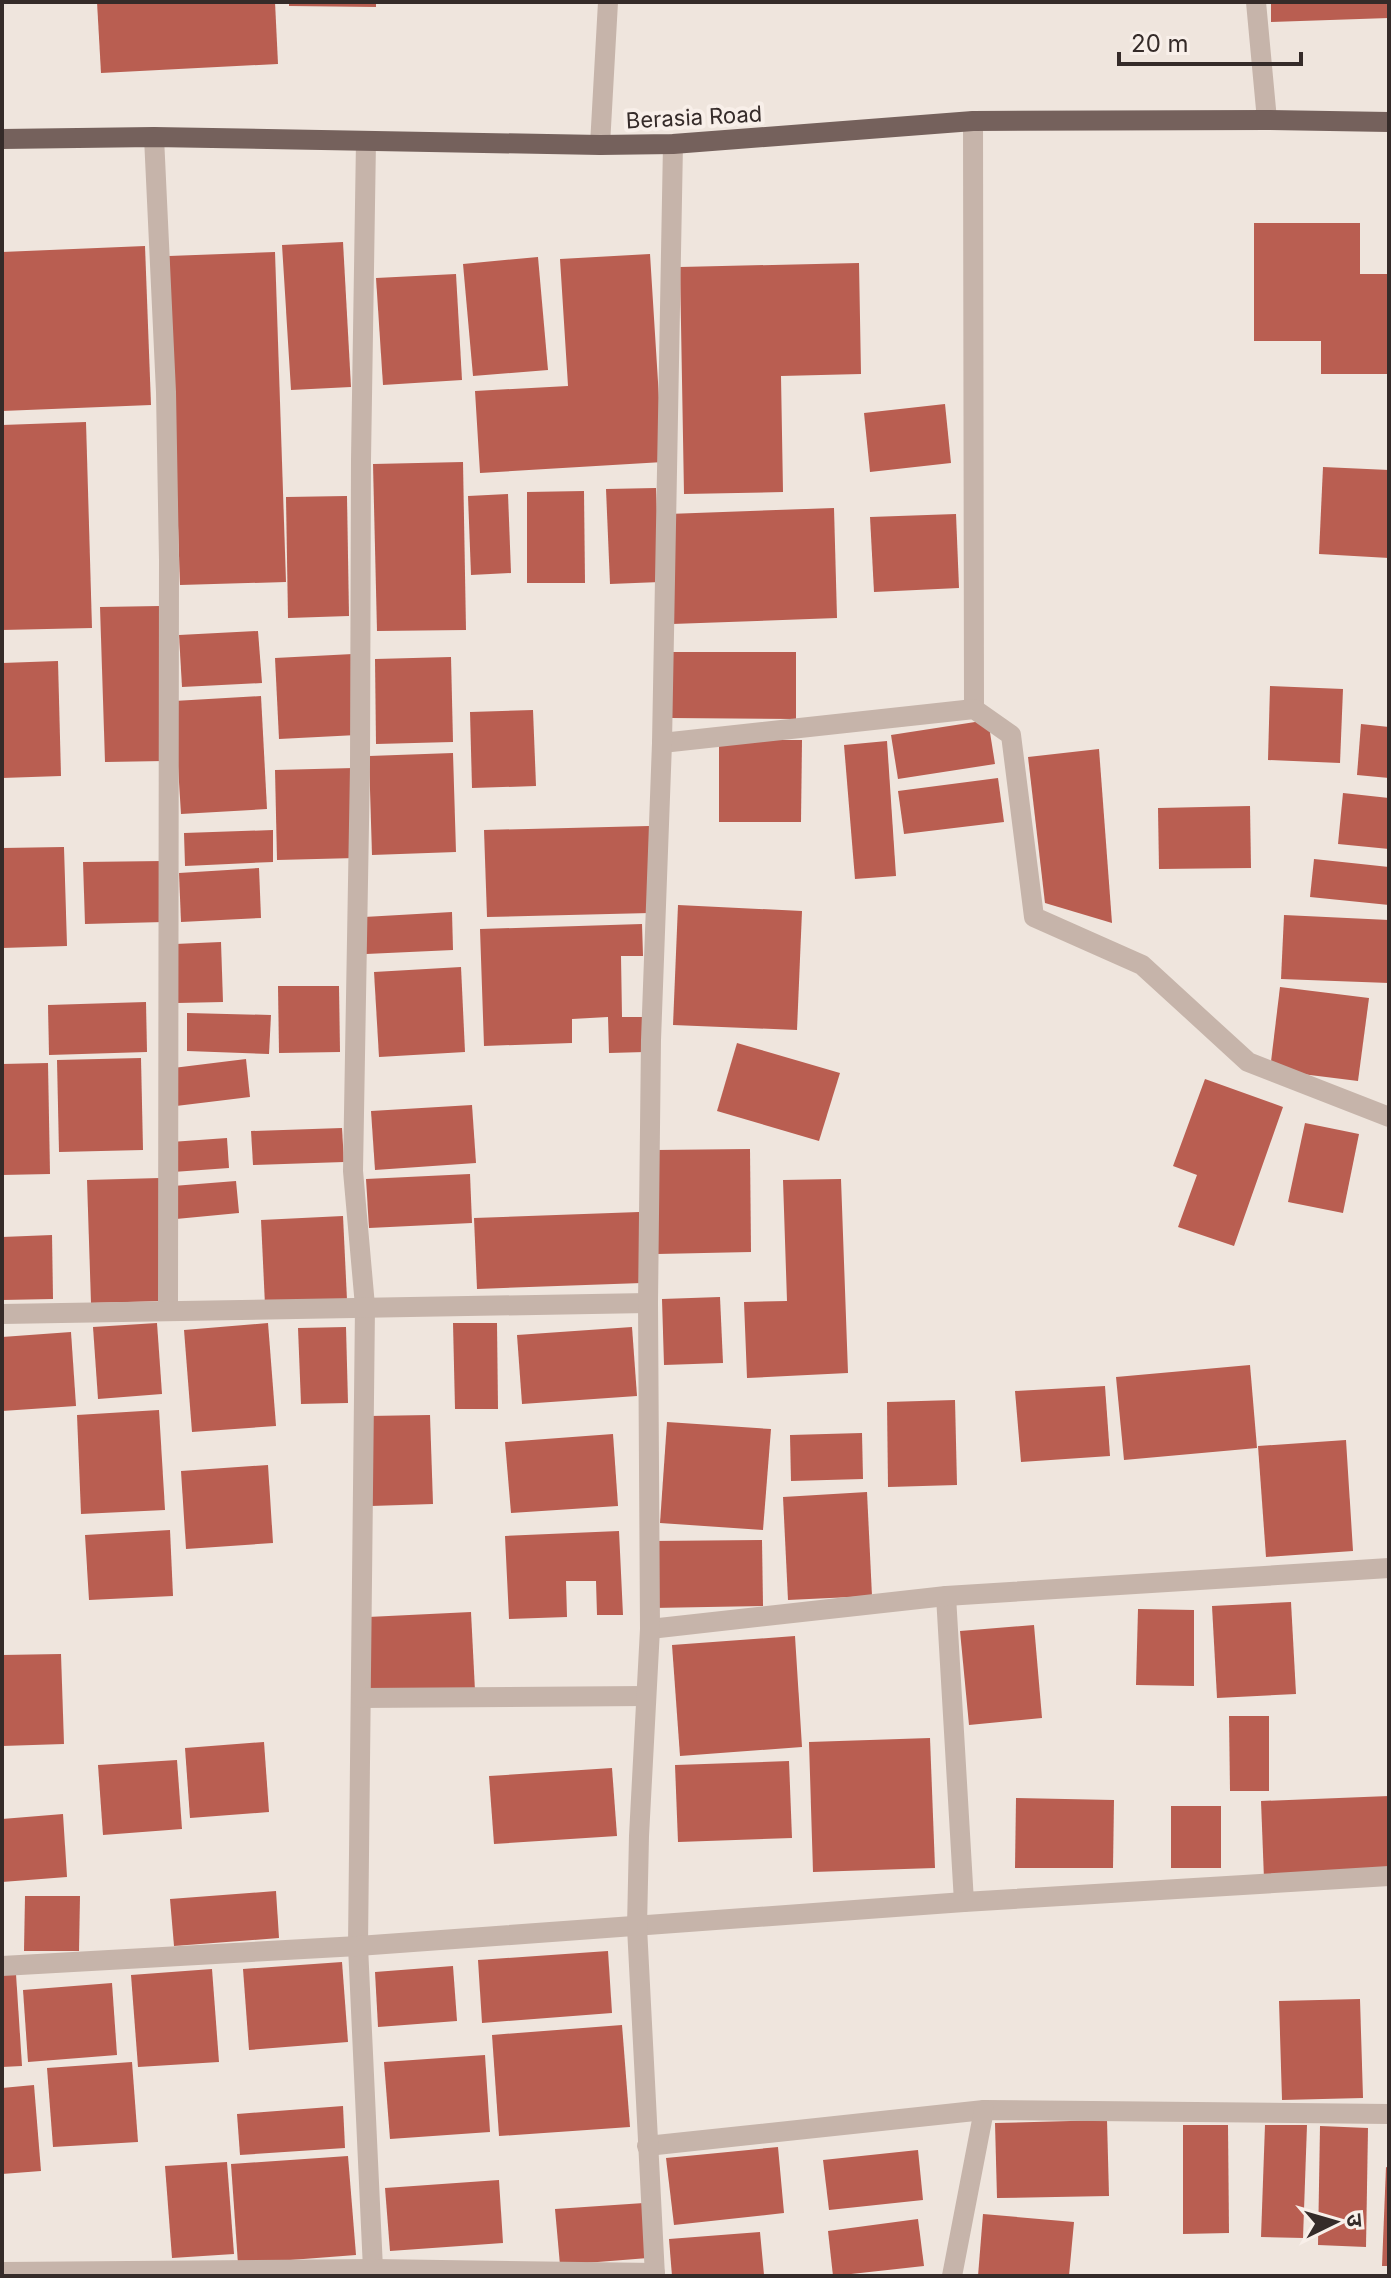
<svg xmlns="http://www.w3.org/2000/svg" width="1391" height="2278" viewBox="0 0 1391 2278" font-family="Inter,'Noto Sans Devanagari',sans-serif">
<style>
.building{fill:#b95e51}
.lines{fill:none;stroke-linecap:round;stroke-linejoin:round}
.street{stroke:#c6b4aa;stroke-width:20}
.primary{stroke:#75615c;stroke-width:20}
.labels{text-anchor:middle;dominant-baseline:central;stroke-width:8;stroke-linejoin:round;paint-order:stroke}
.street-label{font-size:22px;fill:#352b29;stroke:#f8efe9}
</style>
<rect width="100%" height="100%" fill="#efe5dd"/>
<!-- building -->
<g class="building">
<polygon points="97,2 275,2 278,64 101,73"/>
<polygon points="289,2 376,2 376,7 289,6"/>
<polygon points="1271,2 1389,2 1389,18 1271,22"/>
<polygon points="1254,223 1360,223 1360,274 1389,274 1389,374 1321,374 1321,341 1254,341"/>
<polygon points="343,242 351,387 291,390 282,245"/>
<polygon points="145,246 151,405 2,411 2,252"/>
<polygon points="275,252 286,582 180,585 169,256"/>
<polygon points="650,254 663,462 480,473 475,391 568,386 560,259"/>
<polygon points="538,257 548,370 473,376 463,264"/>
<polygon points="859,263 861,374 781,376 783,492 684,494 680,267"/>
<polygon points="456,274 462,380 383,385 376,278"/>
<polygon points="945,404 951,463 870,472 864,413"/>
<polygon points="86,422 92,628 2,630 2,425"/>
<polygon points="463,462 466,630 377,631 373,464"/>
<polygon points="1323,467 1389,470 1389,558 1319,554"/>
<polygon points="656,488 660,582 610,584 606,489"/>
<polygon points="584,491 585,583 527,583 527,492"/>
<polygon points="508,494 511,573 471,575 468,496"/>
<polygon points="347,496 349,616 288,618 286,497"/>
<polygon points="834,508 837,618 672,624 668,514"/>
<polygon points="956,514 959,588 874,592 870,517"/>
<polygon points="160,606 164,761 105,762 100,607"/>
<polygon points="258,631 262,683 182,687 179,635"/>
<polygon points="670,652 796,652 796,719 670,718"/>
<polygon points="353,654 357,735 279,739 275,658"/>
<polygon points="451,657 453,742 376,744 375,659"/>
<polygon points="58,661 61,776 2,778 2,663"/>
<polygon points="1270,686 1343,689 1340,763 1268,760"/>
<polygon points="261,696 267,809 181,814 174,701"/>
<polygon points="533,710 536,786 472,788 470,712"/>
<polygon points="988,720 995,764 898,779 891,735"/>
<polygon points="1361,724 1389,727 1389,778 1357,775"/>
<polygon points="719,740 802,740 801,822 719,822"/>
<polygon points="887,741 896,876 855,879 844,745"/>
<polygon points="1099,749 1112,923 1045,903 1028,757"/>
<polygon points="453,753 456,852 372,855 369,756"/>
<polygon points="354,768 356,858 277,860 275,770"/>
<polygon points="998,778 1004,822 904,834 898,791"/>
<polygon points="1343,793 1389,798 1389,849 1338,844"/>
<polygon points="1250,806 1251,868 1159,869 1158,808"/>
<polygon points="649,826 650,913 487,917 484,830"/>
<polygon points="273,830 273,862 185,866 184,833"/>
<polygon points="64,847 67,946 2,948 2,848"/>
<polygon points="1314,859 1389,867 1389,905 1310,897"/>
<polygon points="163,861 164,922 85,924 83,862"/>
<polygon points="259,868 261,918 181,922 179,873"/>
<polygon points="678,905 802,911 797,1030 673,1025"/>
<polygon points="452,912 453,950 366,954 364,917"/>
<polygon points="1284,915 1389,920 1389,983 1281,979"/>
<polygon points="642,924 643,956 621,956 622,1017 644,1017 645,1052 609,1053 608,1017 572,1019 572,1043 484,1046 480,929"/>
<polygon points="221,942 223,1002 177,1003 175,944"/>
<polygon points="461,967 465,1052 379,1057 374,972"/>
<polygon points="278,986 339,986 340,1052 279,1053"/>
<polygon points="1280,987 1369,998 1358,1081 1270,1070"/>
<polygon points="146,1002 147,1052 49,1055 48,1005"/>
<polygon points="187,1013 271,1015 269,1054 187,1051"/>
<polygon points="737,1043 840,1073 819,1141 717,1111"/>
<polygon points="141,1058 143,1150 59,1152 57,1060"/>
<polygon points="246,1059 250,1097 176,1106 173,1068"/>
<polygon points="48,1063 50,1174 2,1175 2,1064"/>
<polygon points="1205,1079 1283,1107 1234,1246 1178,1227 1197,1175 1173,1166"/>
<polygon points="472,1105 476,1163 375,1170 371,1111"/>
<polygon points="1305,1123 1359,1134 1343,1213 1288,1202"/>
<polygon points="342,1128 344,1162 253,1165 251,1131"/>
<polygon points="227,1138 229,1168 173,1172 171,1142"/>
<polygon points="750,1149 751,1252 657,1254 656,1150"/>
<polygon points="470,1174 472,1223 369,1228 366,1179"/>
<polygon points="160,1178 164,1301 91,1303 87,1180"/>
<polygon points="841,1179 848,1373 747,1378 744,1302 787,1301 783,1180"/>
<polygon points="236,1181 239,1213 176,1219 173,1186"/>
<polygon points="639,1212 642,1283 477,1289 474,1218"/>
<polygon points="343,1216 347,1300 265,1305 261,1220"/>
<polygon points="52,1235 53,1299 2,1300 2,1237"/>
<polygon points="720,1297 723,1363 664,1365 662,1299"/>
<polygon points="157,1323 162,1394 98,1399 93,1327"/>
<polygon points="268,1323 276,1426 192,1432 184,1330"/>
<polygon points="453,1323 497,1323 498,1409 455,1409"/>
<polygon points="346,1327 348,1403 301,1404 298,1328"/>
<polygon points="632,1327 637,1396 522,1404 517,1335"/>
<polygon points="71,1332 76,1406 2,1411 2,1337"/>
<polygon points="1250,1365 1257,1448 1124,1460 1116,1377"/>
<polygon points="1105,1386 1110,1456 1021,1462 1015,1391"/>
<polygon points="955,1400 957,1485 888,1487 887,1402"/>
<polygon points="159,1410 165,1510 81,1514 77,1415"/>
<polygon points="430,1415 433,1504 371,1506 368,1416"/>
<polygon points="667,1422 771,1429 763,1530 660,1523"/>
<polygon points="862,1433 863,1479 791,1481 790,1435"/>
<polygon points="613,1434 618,1506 511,1513 505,1442"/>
<polygon points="1346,1440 1353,1551 1266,1557 1258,1446"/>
<polygon points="268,1465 273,1543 186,1549 181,1471"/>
<polygon points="867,1492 872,1596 788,1600 783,1497"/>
<polygon points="170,1530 173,1596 89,1600 85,1535"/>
<polygon points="619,1531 623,1615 597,1615 596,1581 566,1581 567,1617 509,1619 505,1536"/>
<polygon points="762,1540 763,1606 652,1608 651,1541"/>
<polygon points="1291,1602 1296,1694 1217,1698 1212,1606"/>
<polygon points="1138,1609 1194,1610 1194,1686 1136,1685"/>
<polygon points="471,1612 475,1691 365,1696 368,1617"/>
<polygon points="1034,1625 1042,1718 969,1725 960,1631"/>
<polygon points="795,1636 802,1747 680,1756 672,1645"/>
<polygon points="61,1654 64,1744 2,1746 2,1655"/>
<polygon points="1229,1716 1269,1716 1269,1791 1230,1791"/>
<polygon points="930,1738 935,1868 813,1872 809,1742"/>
<polygon points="264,1742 269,1812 190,1818 185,1748"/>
<polygon points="177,1760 182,1829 103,1835 98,1765"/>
<polygon points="789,1761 792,1838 678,1842 675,1765"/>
<polygon points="612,1768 617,1836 494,1844 489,1776"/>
<polygon points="1389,1796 1389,1874 1264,1879 1261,1801"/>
<polygon points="1016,1798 1114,1800 1113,1868 1015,1868"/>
<rect x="1171" y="1806" width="50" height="62"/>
<polygon points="63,1814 67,1877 2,1882 2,1819"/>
<polygon points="276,1891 279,1938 174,1946 170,1899"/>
<polygon points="25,1896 80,1896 79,1951 24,1951"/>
<polygon points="608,1951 612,2013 482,2023 478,1960"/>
<polygon points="342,1962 348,2042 249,2050 243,1969"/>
<polygon points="453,1966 457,2021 378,2027 375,1972"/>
<polygon points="212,1969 219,2062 138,2067 131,1975"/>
<polygon points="16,1974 22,2066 2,2067 2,1975"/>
<polygon points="112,1983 117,2055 28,2062 23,1990"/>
<polygon points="1360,1999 1363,2098 1282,2100 1279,2001"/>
<polygon points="622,2025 630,2127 499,2136 492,2035"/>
<polygon points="485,2055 490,2132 390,2139 384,2062"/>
<polygon points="132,2062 138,2142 53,2147 47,2068"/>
<polygon points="34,2085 41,2171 2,2174 2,2088"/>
<polygon points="343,2106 345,2148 240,2155 237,2114"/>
<polygon points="1107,2120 1109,2196 997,2198 995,2123"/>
<polygon points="1183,2125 1228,2125 1229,2233 1183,2234"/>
<polygon points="1265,2125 1307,2125 1303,2238 1261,2237"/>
<polygon points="1320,2126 1368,2128 1366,2247 1318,2245"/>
<polygon points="778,2147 784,2213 674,2225 666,2158"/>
<polygon points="918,2150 923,2200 829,2210 823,2160"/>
<polygon points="348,2156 356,2255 238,2264 231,2164"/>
<polygon points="227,2162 234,2254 172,2258 165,2166"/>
<polygon points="1386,2167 1389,2168 1389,2266 1382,2266"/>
<polygon points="499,2180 503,2243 390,2251 385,2188"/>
<polygon points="644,2203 648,2258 560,2265 555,2209"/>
<polygon points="983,2214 1074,2222 1069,2276 978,2276"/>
<polygon points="918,2219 924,2266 833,2276 828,2231"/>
<polygon points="760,2232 764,2275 672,2276 669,2239"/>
</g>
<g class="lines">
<!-- street -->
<g class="street">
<polyline points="1256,2 1267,120"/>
<polyline points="973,121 974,709"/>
<polyline points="154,137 166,392 169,560 168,1309"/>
<polyline points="366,141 361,460 360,766 353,1171 365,1306 358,1946 373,2269"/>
<polyline points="600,145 608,2"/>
<polyline points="662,743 974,709 1011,735 1034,917 1142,965 1248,1062 1389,1117"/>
<polyline points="2,1314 648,1303"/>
<polyline points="946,1596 964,1902"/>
<polyline points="650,1629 946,1596 1389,1568"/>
<polyline points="361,1698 646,1696"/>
<polyline points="2,1966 358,1946 964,1902 1389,1876"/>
<polyline points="647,2146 984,2110 1389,2114"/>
<polyline points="2,2272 373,2269 655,2273"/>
<polyline points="655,2276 637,1927 639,1836 650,1629 648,1303 651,1040 662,743 673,144"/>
<polyline points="952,2276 984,2110"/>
</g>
<!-- primary -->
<polyline class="primary" points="2,139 154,137 600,145 673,144 973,121 1267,120 1389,122"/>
</g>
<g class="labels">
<!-- street labels -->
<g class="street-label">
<text transform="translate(694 117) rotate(-3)">Berasia Road</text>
</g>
</g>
<!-- border -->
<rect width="1391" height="2278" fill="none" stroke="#352b29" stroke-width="8"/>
<!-- north arrow -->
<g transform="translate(1335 2222) rotate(85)" stroke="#f8efe9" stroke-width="6" paint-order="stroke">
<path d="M0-6L14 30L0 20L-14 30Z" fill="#352b29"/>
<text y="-12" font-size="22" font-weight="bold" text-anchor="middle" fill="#352b29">उ</text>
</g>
<!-- scale -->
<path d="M1119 52v12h182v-12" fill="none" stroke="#352b29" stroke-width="4"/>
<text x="1131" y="52" font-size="24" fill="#352b29" stroke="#f8efe9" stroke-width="6" paint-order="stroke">20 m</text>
</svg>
